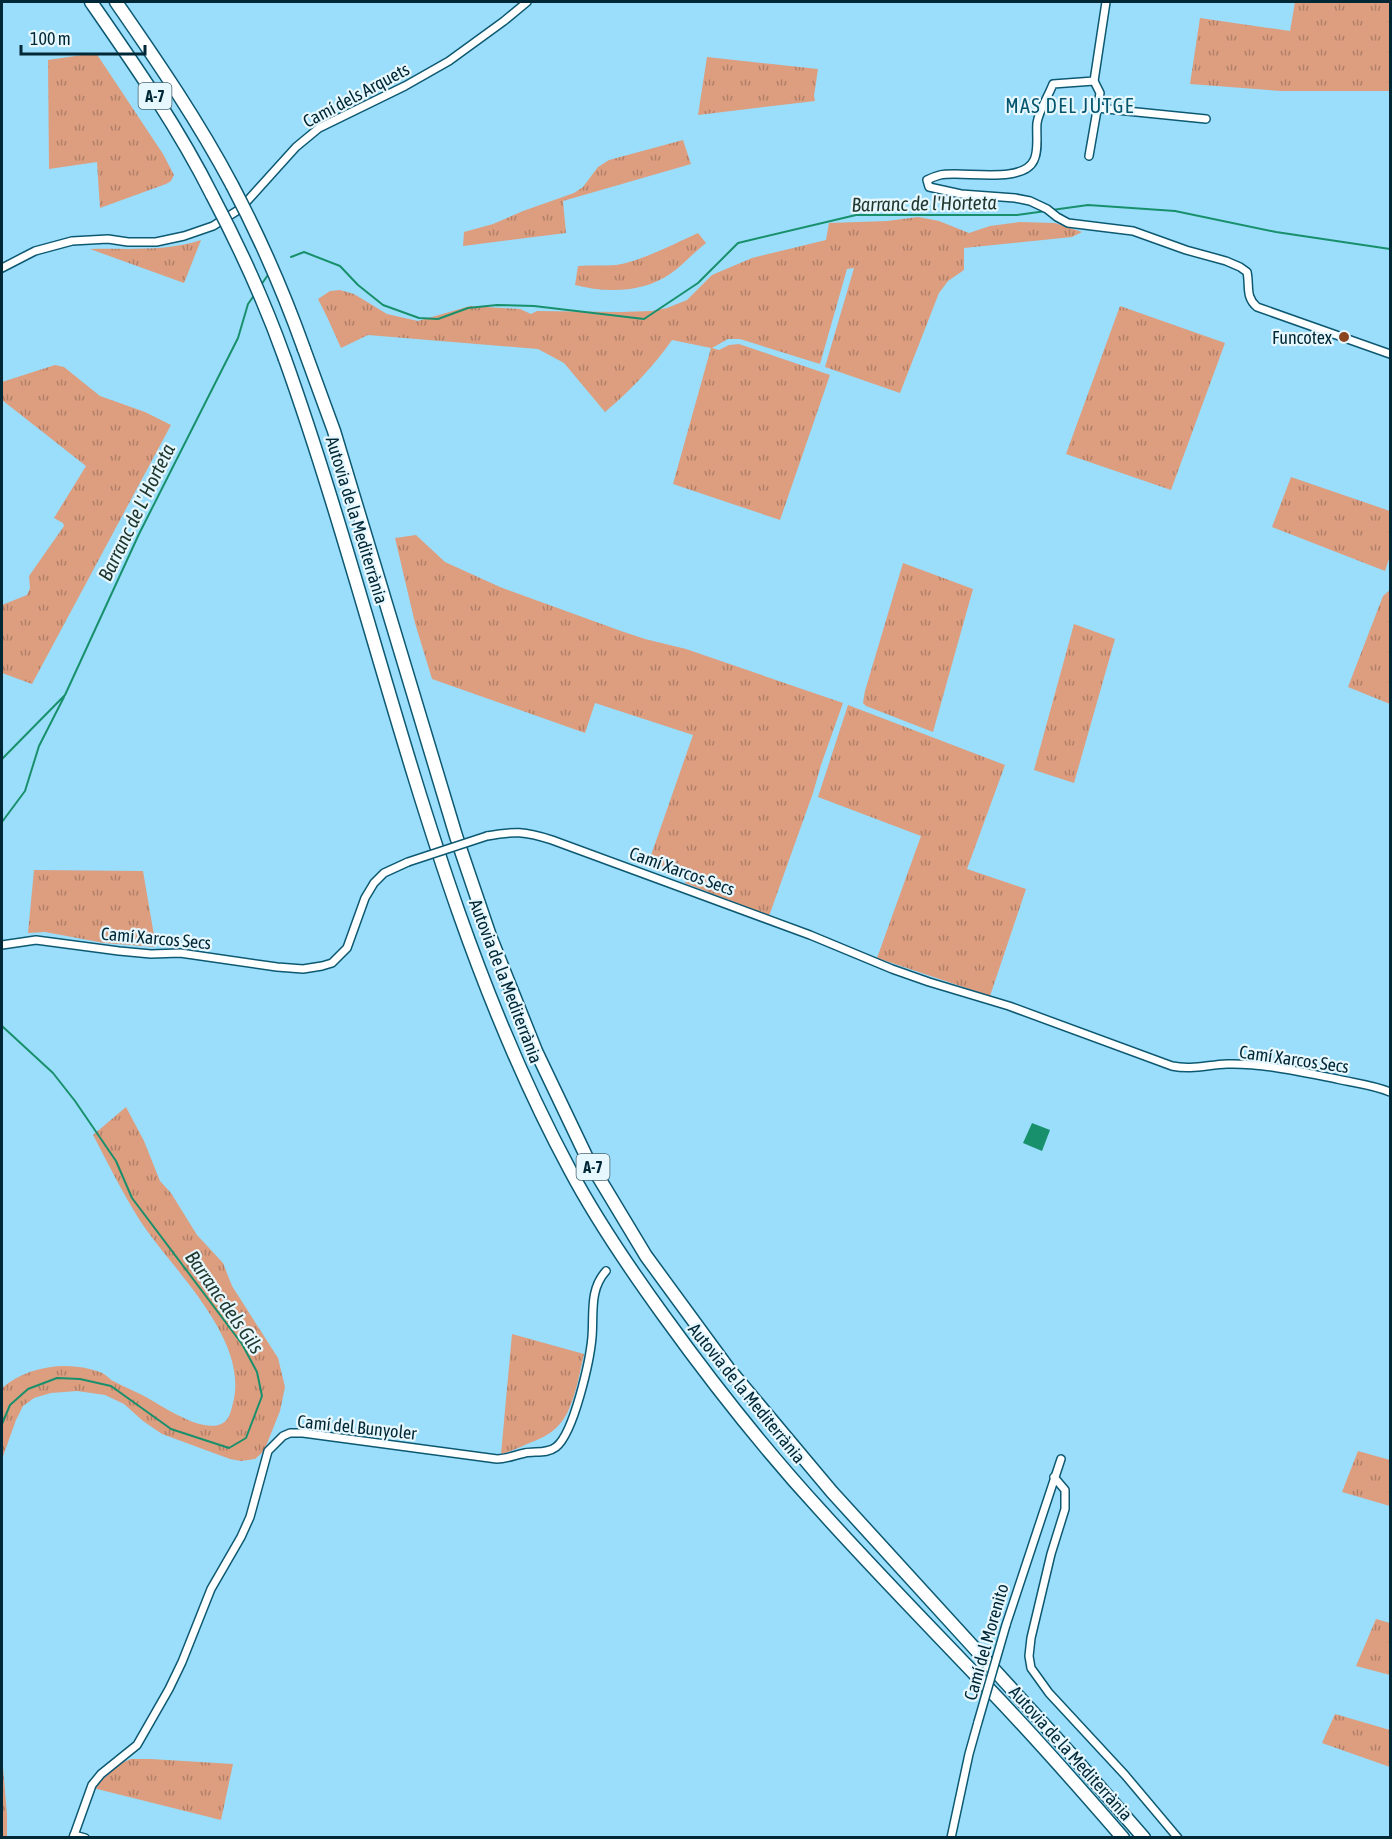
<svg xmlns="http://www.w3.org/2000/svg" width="1392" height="1839" viewBox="0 0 1392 1839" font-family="'Asap Condensed',sans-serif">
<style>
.grass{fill:url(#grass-tufts)}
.water{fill:#19906c}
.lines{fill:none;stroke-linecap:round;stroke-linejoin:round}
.stream{stroke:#19906c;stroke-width:2}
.minor-casing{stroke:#0d5972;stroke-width:10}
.motorway-casing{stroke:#0d5972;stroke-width:15}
.minor{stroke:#fff;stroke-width:7}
.motorway{stroke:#fff;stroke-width:12}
.minor-bridge-casing{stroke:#0d5972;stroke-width:10;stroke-linecap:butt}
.motorway-bridge-casing{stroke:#0d5972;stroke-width:15;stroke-linecap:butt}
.minor-bridge{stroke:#fff;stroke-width:7}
.motorway-bridge{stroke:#fff;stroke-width:12}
.poi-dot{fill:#8b451f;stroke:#e6f7fe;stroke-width:2}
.labels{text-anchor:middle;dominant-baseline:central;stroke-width:4.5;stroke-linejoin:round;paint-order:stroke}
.shield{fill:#e6f7fe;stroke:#456571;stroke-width:1.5}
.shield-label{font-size:16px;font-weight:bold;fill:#002735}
.street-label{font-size:18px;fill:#002735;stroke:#e6f7fe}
.poi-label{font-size:18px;fill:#002735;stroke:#e6f7fe;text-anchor:end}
.neighbourhood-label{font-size:20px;letter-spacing:1.5px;fill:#03546d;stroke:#e6f7fe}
.water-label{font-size:20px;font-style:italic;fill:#1f372d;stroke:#e6f7fe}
</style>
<defs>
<pattern id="grass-tufts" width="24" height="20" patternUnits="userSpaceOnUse" patternTransform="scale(1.5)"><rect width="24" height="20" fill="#dd9d7f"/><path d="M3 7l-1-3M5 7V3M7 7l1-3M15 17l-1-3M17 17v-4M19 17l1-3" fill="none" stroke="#b18069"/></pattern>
</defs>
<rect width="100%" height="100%" fill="#9adefb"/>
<!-- grass -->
<g class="grass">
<polygon points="1295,2 1390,2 1390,91 1281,91 1190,84 1200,18 1290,31"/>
<polygon points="96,53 163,154 174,175 171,181 166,184 100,208 97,162 49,169 48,60"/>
<polygon points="707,57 818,69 814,96 815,101 698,115"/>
<polygon points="683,140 691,164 563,201 566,233 463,246 464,232 493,224 523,211 574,193 583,187 598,167 609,160"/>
<path d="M918,217L939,221L969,233L990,226L1020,222L1055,223L1082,232L1072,237L964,248V270L948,281L939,293L900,393L825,367L854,268L847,269L820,364L740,339H728L712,348L719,350L729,345L739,344L830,375L780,520L673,484L711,348L672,340C653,367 630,391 605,412L564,363L538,349L368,335L341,348L328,319L318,299L330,291L340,290L354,294L387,314L418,321L470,306L520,309L531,314L537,311L621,312L652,311L667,308L687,300L712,275L752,258L826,240L829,223L887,221Z"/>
<path d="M698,233L706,243C693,253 683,265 670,274C643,293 605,293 575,285L578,266C591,265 604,266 616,265C639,262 676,243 698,233Z"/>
<path d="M201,240L184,283L90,249C127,248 165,252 201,240Z"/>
<polygon points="1120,306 1225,343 1171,490 1066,454"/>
<polygon points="55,365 64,367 100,396 145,412 171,425 32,684 2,673 2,605 27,595 30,588 29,576 64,526 63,523 54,518 86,466 2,400 2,382"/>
<polygon points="1291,477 1390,511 1390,556 1385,571 1272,527"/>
<polygon points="416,535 445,562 500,587 621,631 645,639 686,649 843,703 821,765 813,793 769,916 685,883 686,876 649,861 693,735 595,703 585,733 432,679 415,623 395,538"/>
<polygon points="903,563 973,589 933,732 866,706 863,703 865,691"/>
<polygon points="1390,590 1390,704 1348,687 1383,596"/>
<polygon points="1074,624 1115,639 1074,783 1034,770"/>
<polygon points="848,705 1005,765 967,869 1026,889 990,996 877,958 921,836 818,797"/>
<polygon points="34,870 143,871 156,947 104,943 45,932 28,933"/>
<path d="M126,1107L144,1141L160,1181L171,1193L197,1235L223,1263L232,1286L278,1358L285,1387L280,1411L264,1451L255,1459L241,1461L230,1459L162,1434L143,1421L124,1404L105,1395L77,1391L51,1393L34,1398L23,1406L16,1420L2,1459V1388C27,1366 68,1360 100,1372C106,1374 110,1380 115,1382C124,1387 135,1391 144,1396C161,1405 203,1435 223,1423C230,1419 231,1410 233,1403C250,1338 170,1268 139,1219C122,1192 108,1163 93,1135Z"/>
<path d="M512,1334L584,1354C579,1376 573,1414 556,1428C548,1436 537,1440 527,1444C518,1448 510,1452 501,1454Z"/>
<polygon points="1358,1451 1390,1460 1390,1506 1342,1492"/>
<polygon points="1376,1619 1390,1623 1390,1675 1356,1666"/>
<polygon points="1335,1714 1390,1730 1390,1767 1322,1743"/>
<polygon points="2,1755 7,1815 7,1837 2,1837"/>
<path d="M131,1759H151L233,1764L221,1820L93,1788C103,1774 114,1765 131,1759Z"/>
</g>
<!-- water -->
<polygon class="water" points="1032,1123 1050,1130 1042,1151 1023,1143"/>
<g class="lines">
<!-- stream -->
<g class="stream">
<polyline points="1052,210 1088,205 1175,211 1276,232 1390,249"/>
<polyline points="291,257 304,252 340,266 358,285 383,305 419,318 438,319 468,308 497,305 534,306 644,319 698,283 738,243 856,215 1017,215 1046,211"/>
<polyline points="261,285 270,272"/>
<polyline points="2,759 65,695 139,534 238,338 248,304 255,294"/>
<polyline points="2,822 25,791 39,746 64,697"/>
<polyline points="2,1026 53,1073 75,1101 116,1161 132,1198 242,1344 257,1372 262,1396 246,1438 229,1448 171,1429 111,1386 80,1379 57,1378 28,1389 10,1405 2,1424"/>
</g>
<defs>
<g id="minor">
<path d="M1106,2L1094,81L1053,84C1048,97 1039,110 1037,123C1036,135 1039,150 1034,160C1023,185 961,170 940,175C936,176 931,178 927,180L929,187L961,194L1015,198L1030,201L1047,209L1057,217L1068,223L1133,231L1186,250L1226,261L1240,267L1247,272C1250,286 1245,297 1257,307L1390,354"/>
<polyline points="1097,108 1206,119"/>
<polyline points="1089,156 1100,93 1094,81"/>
<polyline points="2,268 35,251 72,241 108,239 128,242 156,242 184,236 213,226 240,209 296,147 319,128 405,86 449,61 504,21 527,2"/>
<path d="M487,836C515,831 524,831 552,840L810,935L892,969L929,982L1009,1006L1172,1066C1191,1070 1207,1065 1227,1064C1263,1063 1301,1072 1337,1079C1354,1083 1374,1085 1390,1092"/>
<polyline points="2,945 36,940 119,951 151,954 180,953 277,967 303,969 322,966 332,963 347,948 365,898 374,883 384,873 408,862"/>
<polyline points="1054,1477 1065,1490 1065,1509 1051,1554 1031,1638 1029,1656 1031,1668 1049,1693 1125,1775 1178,1838"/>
<polyline points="1006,1625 1061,1459"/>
<polyline points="74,1835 85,1838"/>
<path d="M73,1838L92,1785L101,1774L137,1745L169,1689L182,1662L211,1589L241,1537L250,1517L268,1451L283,1436L290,1433H303L497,1459C507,1459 515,1455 525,1453C535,1451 547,1454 556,1447C574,1433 590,1360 592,1337C594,1313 589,1290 606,1271"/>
<polyline points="951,1838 969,1754 978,1722"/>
</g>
<g id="motorway">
<path d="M91,2C134,64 178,127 212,195"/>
<path d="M116,2C157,61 198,121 232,185"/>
<polyline points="304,349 334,431 456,836 490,936 536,1051 587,1158 646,1256 728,1368 832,1492 1070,1753 1144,1838"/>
<path d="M285,359C381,628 434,918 570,1170C597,1221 630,1269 664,1316C713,1384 765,1450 822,1512C876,1572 933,1630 989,1689C1035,1737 1079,1787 1123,1838"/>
</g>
</defs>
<!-- minor casing -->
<use href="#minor" class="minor-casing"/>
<!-- motorway casing -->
<use href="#motorway" class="motorway-casing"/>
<!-- minor -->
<use href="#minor" class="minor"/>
<!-- motorway -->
<use href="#motorway" class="motorway"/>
<defs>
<g id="minor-bridge">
<polyline points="408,862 487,836"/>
<polyline points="978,1722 1006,1625"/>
</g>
<g id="motorway-bridge">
<path d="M232,185C260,238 284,293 304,349"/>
<path d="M212,195C240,248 265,303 285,359"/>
</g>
</defs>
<!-- minor-bridge casing -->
<use href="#minor-bridge" class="minor-bridge-casing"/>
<!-- motorway-bridge casing -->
<use href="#motorway-bridge" class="motorway-bridge-casing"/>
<!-- minor-bridge -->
<use href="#minor-bridge" class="minor-bridge"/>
<!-- motorway-bridge -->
<use href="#motorway-bridge" class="motorway-bridge"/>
</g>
<!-- markers -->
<circle class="poi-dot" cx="1344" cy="337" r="6"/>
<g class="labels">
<!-- shield labels -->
<g class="shield">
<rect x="138.5" y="83" width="33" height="26" rx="4.5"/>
<rect x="576.5" y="1154" width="33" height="26" rx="4.5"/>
</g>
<g class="shield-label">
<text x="155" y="96">A-7</text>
<text x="593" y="1167">A-7</text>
</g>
<!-- street labels -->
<g class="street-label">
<text transform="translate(356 95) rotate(-28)">Camí dels Arquets</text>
<text transform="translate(357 520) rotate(73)">Autovia de la Mediterrània</text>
<text transform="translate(682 871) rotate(20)">Camí Xarcos Secs</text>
<text transform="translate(156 938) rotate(5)">Camí Xarcos Secs</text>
<text transform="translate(506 981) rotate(69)">Autovia de la Mediterrània</text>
<text transform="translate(1294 1059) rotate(8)">Camí Xarcos Secs</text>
<text transform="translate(747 1393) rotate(51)">Autovia de la Mediterrània</text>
<text transform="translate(357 1427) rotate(6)">Camí del Bunyoler</text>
<text transform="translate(986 1642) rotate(-74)">Camí del Morenito</text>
<text transform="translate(1071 1753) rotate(48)">Autovia de la Mediterrània</text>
</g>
<!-- poi labels -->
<g class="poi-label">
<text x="1332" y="337">Funcotex</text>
</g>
<!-- neighbourhood labels -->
<g class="neighbourhood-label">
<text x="1070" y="105">MAS DEL JUTGE</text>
</g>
<!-- water labels -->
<g class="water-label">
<text transform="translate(924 203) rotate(-1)">Barranc de l'Horteta</text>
<text transform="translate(136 512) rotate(-64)">Barranc de L' Horteta</text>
<text transform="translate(225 1302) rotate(55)">Barranc dels Gils</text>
</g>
</g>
<!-- border -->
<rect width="1392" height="1839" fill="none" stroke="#002735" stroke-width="6"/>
<!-- scale -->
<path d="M21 45v9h124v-9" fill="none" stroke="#002735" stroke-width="3"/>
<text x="30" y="45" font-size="18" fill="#002735" stroke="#e6f7fe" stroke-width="4.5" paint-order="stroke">100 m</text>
</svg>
